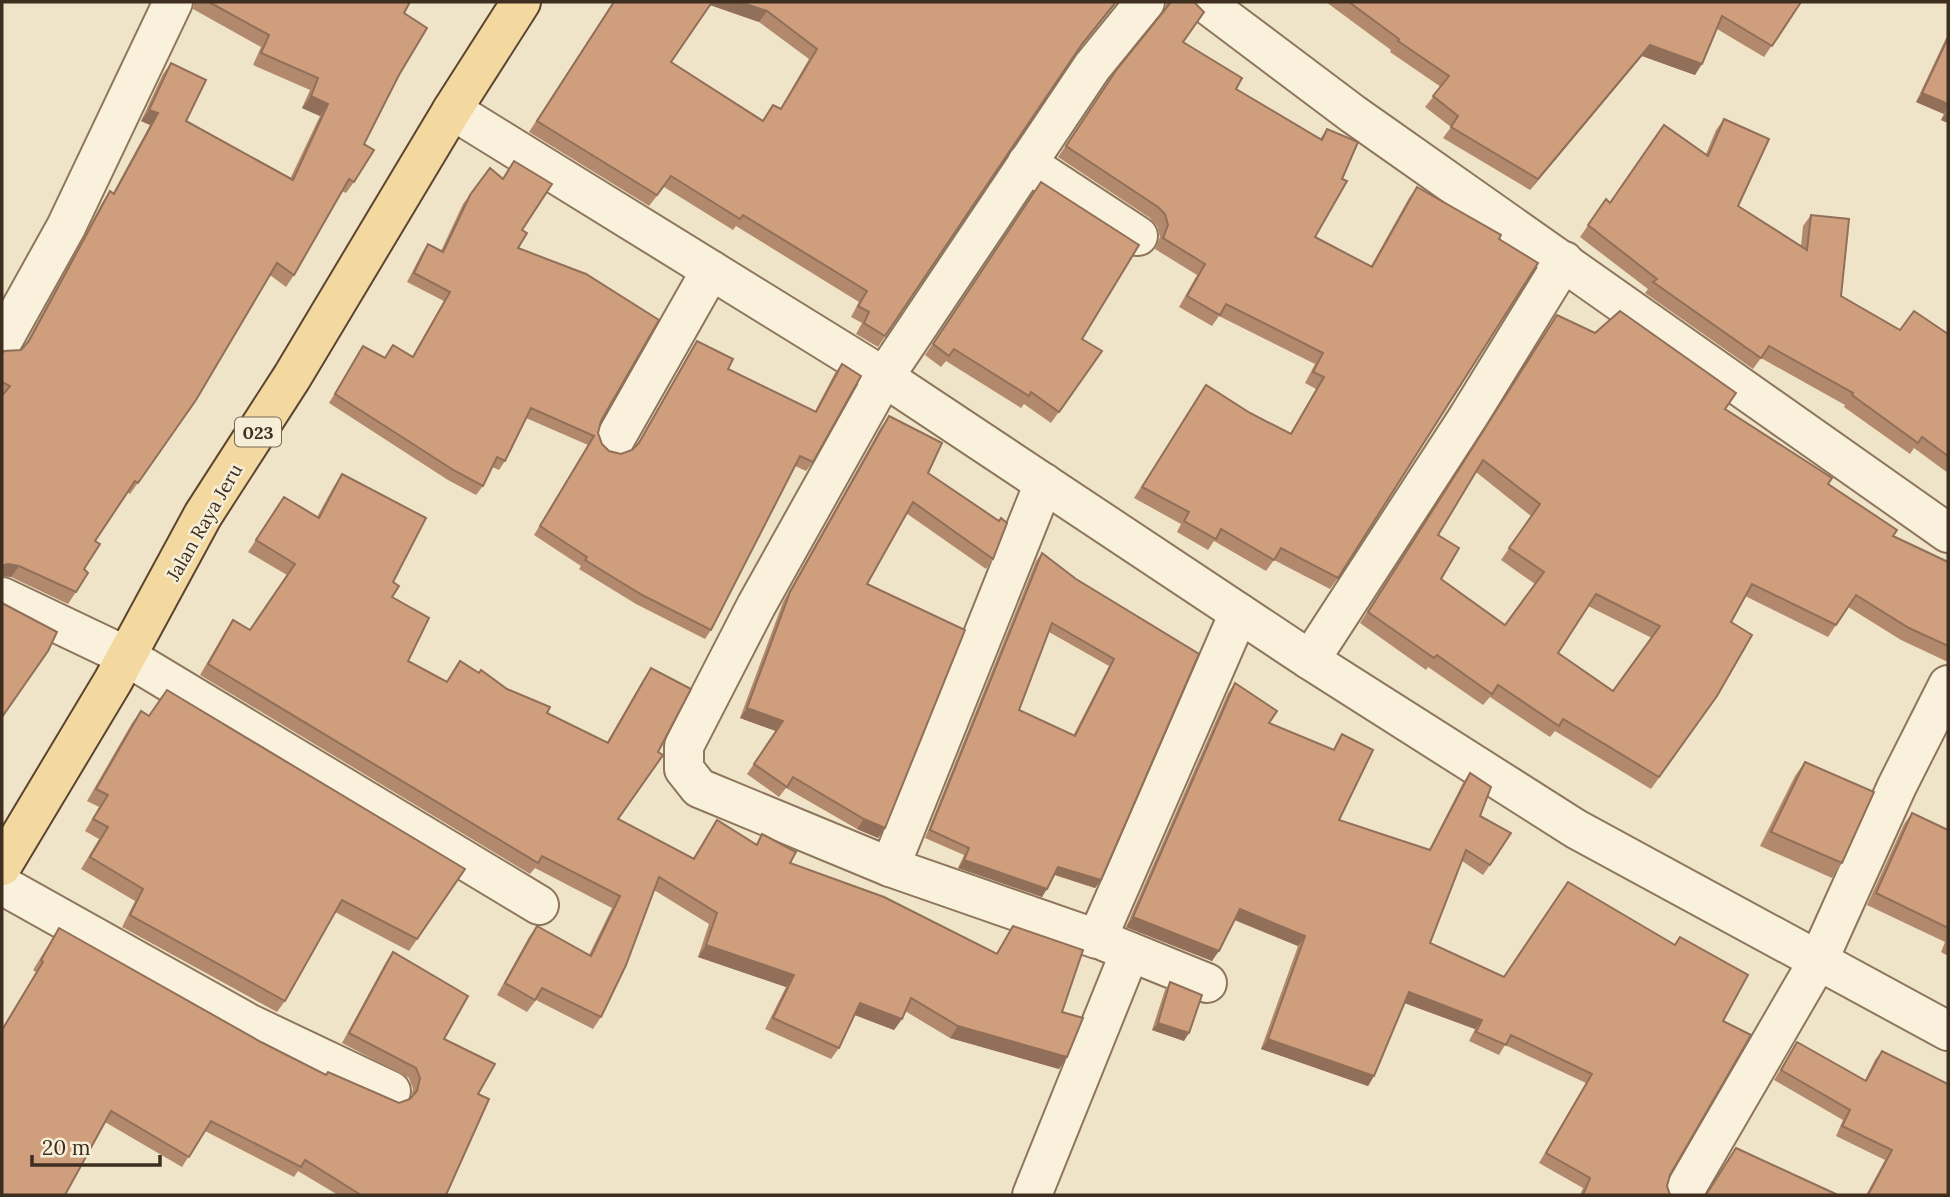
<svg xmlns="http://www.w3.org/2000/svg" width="1950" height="1197" viewBox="0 0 1950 1197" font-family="Lora,serif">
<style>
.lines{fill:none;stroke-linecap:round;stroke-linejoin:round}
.minor-casing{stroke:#8d765c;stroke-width:42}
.primary-casing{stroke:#5b4430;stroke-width:42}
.minor{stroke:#faf1dc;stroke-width:38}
.primary{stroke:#f3d9a0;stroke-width:38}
.wall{fill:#b2896c;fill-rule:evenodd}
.shaded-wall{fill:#916f58}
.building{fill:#cf9f7d;stroke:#916f58;stroke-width:2;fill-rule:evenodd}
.labels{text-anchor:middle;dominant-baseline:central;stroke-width:5;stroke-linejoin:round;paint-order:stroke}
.shield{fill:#f7eed8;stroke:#756857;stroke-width:2}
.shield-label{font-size:18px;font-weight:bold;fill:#3d2e20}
.street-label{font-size:19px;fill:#3d2e20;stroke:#f7eed8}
</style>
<rect width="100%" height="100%" fill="#f0e4c8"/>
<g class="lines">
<defs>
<g id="minor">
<polyline points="1145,2 1092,67 884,377 756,606 684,746 684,769 699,788 890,867 1097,939 1239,613"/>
<polyline points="1204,2 1353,114 1948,533"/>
<polyline points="452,110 884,377 1310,660 1576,829 1948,1031"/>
<polyline points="1027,163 1138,236"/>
<polyline points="2,342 66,227 173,2"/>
<polyline points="614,441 711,270"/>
<polyline points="2,597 126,656 539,905"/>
<polyline points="1310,660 1468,417 1564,261"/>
<polyline points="890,867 1044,483"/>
<polyline points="2,885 250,1024 391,1091"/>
<polyline points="1106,942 1207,983"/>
<polyline points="1032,1195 1130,952"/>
<polyline points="1682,1195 1818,961 1897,786 1948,685"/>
</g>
<polyline id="primary" points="2,866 113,681 203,515 292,377 452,110 521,2"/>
</defs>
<!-- minor casing -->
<use href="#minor" class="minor-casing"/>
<!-- primary casing -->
<use href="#primary" class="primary-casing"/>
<!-- minor -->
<use href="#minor" class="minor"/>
<!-- primary -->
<use href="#primary" class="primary"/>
</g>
<!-- wall -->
<g class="wall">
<polygon points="194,2 410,2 404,13 399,75 364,144 354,182 346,193 342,191 294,275 286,287 270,275 196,400 130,494 127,492 95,541 76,592 68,604 11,577 2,576 2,353 21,350 25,345 102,203 110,191 113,193 150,125 141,121 163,74 171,63 186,121 290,179 320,116 302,108 310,90 253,65 261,47 193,9"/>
<path d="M613,2H1117L1076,53L878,347L856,334L862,323L851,317L859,302L736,226L733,230L664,187L649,206L529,132ZM710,5L759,22L809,59L780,109L763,120L671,62Z"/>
<polygon points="1166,2 1194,2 1183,42 1236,89 1320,139 1327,129 1315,237 1371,266 1409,198 1417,187 1338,578 1330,589 1274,560 1266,571 1214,541 1208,550 1177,532 1181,524 1134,498 1206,385 1250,413 1290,434 1316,389 1305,383 1315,364 1219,316 1212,326 1179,307 1197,275 1155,249 1160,237 1157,226 1150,218 1058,157 1117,69 1164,12 1166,6"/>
<polygon points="1326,2 1801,2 1764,57 1717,29 1695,75 1642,56 1530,190 1443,138 1451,127 1425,107 1441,87 1390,52 1391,50"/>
<polygon points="1948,34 1948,123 1941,120 1944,114 1916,102"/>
<polygon points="1724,119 1738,206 1801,246 1803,226 1811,215 1841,296 1900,330 1948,334 1948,473 1914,448 1910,454 1844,407 1845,405 1761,358 1753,369 1645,293 1648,289 1580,237 1606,199 1610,202 1706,154 1716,130"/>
<polygon points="514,161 522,230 518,248 601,421 598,433 602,444 609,451 621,454 632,450 636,446 691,350 697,341 728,369 815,411 835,373 842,364 813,462 806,471 795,466 711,630 705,639 636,604 579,569 581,566 534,535 588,445 526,418 505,461 499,470 492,467 483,486 476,495 448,480 329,403 363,346 385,358 412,357 444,301 407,282 422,253 428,244 441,251 463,204 490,168 503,178"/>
<polygon points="1041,182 1082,339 1102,351 1051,423 1024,404 1021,408 946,361 941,367 925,355"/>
<path d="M1557,315L1725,409L1828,484L1893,536L1948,562V662L1901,640L1848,607L1828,637L1745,596L1731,622L1717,696L1651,789L1555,731L1550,737L1490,697L1483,705L1428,667L1426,670L1360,623ZM1476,472L1531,516L1501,560L1535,584L1505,625L1441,579L1438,535ZM1588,606L1652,638L1613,691L1558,653Z"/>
<polygon points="889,416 928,473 993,559 986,569 906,513 867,584 885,828 878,838 857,829 786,788 779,797 747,774 776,731 740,718 783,602 881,427"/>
<polygon points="342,474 393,582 392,597 408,661 446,682 460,661 547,713 607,742 643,680 651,668 618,819 693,858 717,820 756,844 762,834 790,863 996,954 1013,926 1062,1012 1067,1057 1059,1069 950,1038 905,1011 902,1019 894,1030 855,1015 839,1048 831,1059 765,1029 786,987 698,957 709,924 654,890 601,1017 593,1029 536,1000 527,1012 497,995 529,937 537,926 589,955 612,908 535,868 530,874 200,675 225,632 233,620 250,630 287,575 248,552 284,497 317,517 334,486"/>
<path d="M1042,553L1076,579L1199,654L1101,880L1095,888L1054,875L1042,897L958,868L964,855L925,838L1036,561ZM1049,632L1109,666L1073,736L1019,710Z"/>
<polygon points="1235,683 1269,723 1333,750 1342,734 1339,820 1429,850 1463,783 1470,773 1490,865 1483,875 1462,861 1430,943 1504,977 1675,945 1680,937 1723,1021 1670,1175 1667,1186 1670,1195 1580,1195 1583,1188 1539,1163 1586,1083 1505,1045 1499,1055 1469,1041 1475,1029 1404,1003 1374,1076 1368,1086 1261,1049 1298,946 1234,920 1212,961 1126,927 1228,693"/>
<polygon points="141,711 149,716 465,869 409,951 335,912 285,1001 277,1012 122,927 135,901 81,869 99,839 85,831 99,807 87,801 132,723"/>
<polygon points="1805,762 1842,863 1832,878 1760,846 1795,776"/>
<polygon points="1912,813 1948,830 1948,956 1941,952 1945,942 1867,905 1904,824"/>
<polygon points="59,928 261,1042 326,1075 399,1103 411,1098 413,1089 409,1078 342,1043 386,962 393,952 444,1039 478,1094 446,1195 338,1195 298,1171 294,1177 205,1131 182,1167 105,1122 2,1195 2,1029 36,972 33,970"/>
<polygon points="1170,982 1184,1041 1152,1030 1165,990"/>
<polygon points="1797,1042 1865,1080 1875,1060 1882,1051 1948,1195 1866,1195 1885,1160 1836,1136 1843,1120 1774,1080"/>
</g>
<!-- shaded-wall -->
<g class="shaded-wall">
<polygon points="712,2 740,2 767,11 759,22 710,5"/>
<polygon points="1116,2 1117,2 1074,55 1082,44"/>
<polygon points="1650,45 1702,64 1695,75 1642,56 1530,190 1538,179"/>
<polygon points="1922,93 1948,104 1948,107 1944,114 1916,102"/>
<polygon points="311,96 328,104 320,116 302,108"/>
<polygon points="149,110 158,113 150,125 141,121"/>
<polygon points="1947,111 1948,111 1948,123 1941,120"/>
<polygon points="8,564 19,566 11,577 2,576 2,566"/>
<polygon points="747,708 783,721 776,731 740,718"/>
<polygon points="864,819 885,828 878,838 857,829"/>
<polygon points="964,860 1047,889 1042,897 958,868"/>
<polygon points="1058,867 1101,880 1095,888 1053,874"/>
<polygon points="1240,909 1305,936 1298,946 1233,919"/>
<polygon points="1133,917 1219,951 1212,961 1126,927"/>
<polygon points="706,945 794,975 786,987 698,957"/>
<polygon points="1409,992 1482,1020 1475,1029 1402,1002"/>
<polygon points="860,1003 902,1019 894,1030 852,1014"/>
<polygon points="1158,1023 1189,1033 1184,1041 1152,1030"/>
<polygon points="958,1026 1067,1057 1059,1069 950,1038"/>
<polygon points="1268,1039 1374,1076 1368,1086 1261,1049"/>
</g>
<!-- building -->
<g class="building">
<polygon points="209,2 410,2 404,13 427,28 399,75 364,144 374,150 354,182 349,179 294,275 277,263 196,400 138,483 135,481 95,541 100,544 84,569 88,573 76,592 19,566 8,564 2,566 2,396 10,386 2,382 2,354 4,351 21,350 29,341 110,191 114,194 158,113 149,110 171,63 206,80 186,121 293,180 328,104 311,96 318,78 261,53 269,35"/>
<polygon points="614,2 712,2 671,62 763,121 773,105 781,109 817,49 767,11 740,2 1116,2 1082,44 885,336 864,323 869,312 858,306 867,291 743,215 740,219 671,176 657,195 537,121"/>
<polygon points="1171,2 1194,2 1204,12 1183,42 1242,78 1236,89 1322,140 1327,129 1358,142 1342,179 1347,181 1315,237 1372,267 1417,187 1501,235 1499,239 1538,263 1338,578 1281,548 1274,560 1221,529 1216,539 1184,521 1189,512 1142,487 1206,385 1250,413 1291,434 1324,377 1313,372 1323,353 1226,304 1220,315 1187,296 1205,264 1163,238 1168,225 1165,214 1158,207 1066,146 1117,69"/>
<polygon points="1349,2 1801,2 1772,46 1722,16 1702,64 1650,45 1538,179 1451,127 1458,116 1433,96 1449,76 1398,41 1399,39"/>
<polygon points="1948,38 1948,104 1922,93"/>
<polygon points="1724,119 1769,139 1738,206 1807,250 1811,215 1849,219 1841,296 1900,330 1914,311 1948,334 1948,456 1922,437 1918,443 1852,395 1853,393 1769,346 1761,358 1653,282 1657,279 1588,225 1606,199 1610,203 1664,125 1708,156"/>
<polygon points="514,161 552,184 522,230 527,233 518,248 586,274 659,320 601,421 598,433 602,444 609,451 621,454 632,450 639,443 697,341 733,359 728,369 816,412 842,364 861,376 813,462 800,456 711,630 642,595 585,560 587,557 540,526 594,436 531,408 505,461 497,457 483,486 455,471 335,394 363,346 385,358 393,345 413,357 450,292 414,273 428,244 443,252 470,195 490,168 503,179"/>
<polygon points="1041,182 1139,245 1082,339 1102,351 1059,412 1031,392 1029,396 954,349 949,356 933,344"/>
<path d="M1620,311L1736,393L1725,409L1832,478L1828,484L1897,530L1893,536L1948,562V646L1909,628L1856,595L1836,625L1752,584L1731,622L1752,635L1717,696L1659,777L1563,719L1559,726L1498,685L1492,694L1437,655L1434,658L1368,612L1557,315L1595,333ZM1483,460L1540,504L1509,548L1544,572L1505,625L1441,579L1459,548L1438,535ZM1596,594L1660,626L1613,691L1558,653Z"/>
<polygon points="889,416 942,443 928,473 999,521 1001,518 1007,523 993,559 913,502 867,584 965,630 885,828 864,819 793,777 787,787 754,764 783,721 747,708 790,592"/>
<polygon points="342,474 426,518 393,582 399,586 392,597 429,618 408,661 447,682 460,661 479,673 481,670 507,689 550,707 547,713 608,743 651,668 691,689 658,752 663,755 618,819 694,859 717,820 757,845 762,834 796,852 790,863 884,897 997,954 1013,926 1083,950 1062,1012 1083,1018 1067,1057 958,1026 911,998 902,1019 860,1003 839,1048 773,1018 794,975 706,945 717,913 659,877 626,965 601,1017 542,988 535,1000 505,983 537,926 591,956 620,896 542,856 538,863 208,664 233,620 250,630 295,564 256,540 284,497 319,518"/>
<path d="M1042,553L1076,579L1199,654L1101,880L1058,867L1047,889L964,860L969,848L930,830ZM1052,623L1114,659L1075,736L1019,710Z"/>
<polygon points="2,603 57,632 48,651 2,717"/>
<polygon points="1235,683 1277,711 1269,723 1334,750 1342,734 1373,750 1339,820 1430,850 1470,773 1491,787 1480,816 1511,833 1490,865 1466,850 1430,943 1504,977 1568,882 1675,945 1680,937 1748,975 1723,1021 1751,1035 1670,1175 1667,1186 1670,1195 1583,1195 1590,1178 1546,1153 1592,1074 1511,1035 1506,1045 1476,1032 1482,1020 1409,992 1374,1076 1268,1039 1305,936 1240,909 1219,951 1133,917"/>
<polygon points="167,690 465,869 417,939 342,900 285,1001 130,915 143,889 90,857 108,827 93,819 108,795 96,789 141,711 149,716"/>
<polygon points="1805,762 1874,792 1842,863 1771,832"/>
<polygon points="1912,813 1948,830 1948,928 1876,893"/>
<polygon points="59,928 261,1042 326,1075 328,1072 399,1103 410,1099 417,1091 420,1078 416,1068 349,1033 393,952 468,996 444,1039 495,1064 478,1094 489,1099 446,1195 361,1195 305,1160 301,1167 211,1121 189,1157 111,1111 65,1195 2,1195 2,1030 43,962 41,960"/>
<polygon points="1170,982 1202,995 1189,1033 1158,1023"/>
<polygon points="1797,1042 1866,1081 1882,1051 1948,1084 1948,1195 1868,1195 1892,1150 1842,1126 1850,1110 1781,1070"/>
<polygon points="1736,1148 1838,1195 1706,1195"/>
</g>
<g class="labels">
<!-- shield labels -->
<rect class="shield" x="235" y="417.5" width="46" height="29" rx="5"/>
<g class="shield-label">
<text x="258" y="432">023</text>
</g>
<!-- street labels -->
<g class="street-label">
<text transform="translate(204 522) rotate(-60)">Jalan Raya Jeru</text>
</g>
</g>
<!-- border -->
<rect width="1950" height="1197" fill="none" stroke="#3d2e20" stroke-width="7"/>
<!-- scale -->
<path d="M32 1155v10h128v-10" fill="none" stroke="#3d2e20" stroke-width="3.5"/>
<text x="42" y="1155" font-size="21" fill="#3d2e20" stroke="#f7eed8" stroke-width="5" paint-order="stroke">20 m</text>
</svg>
